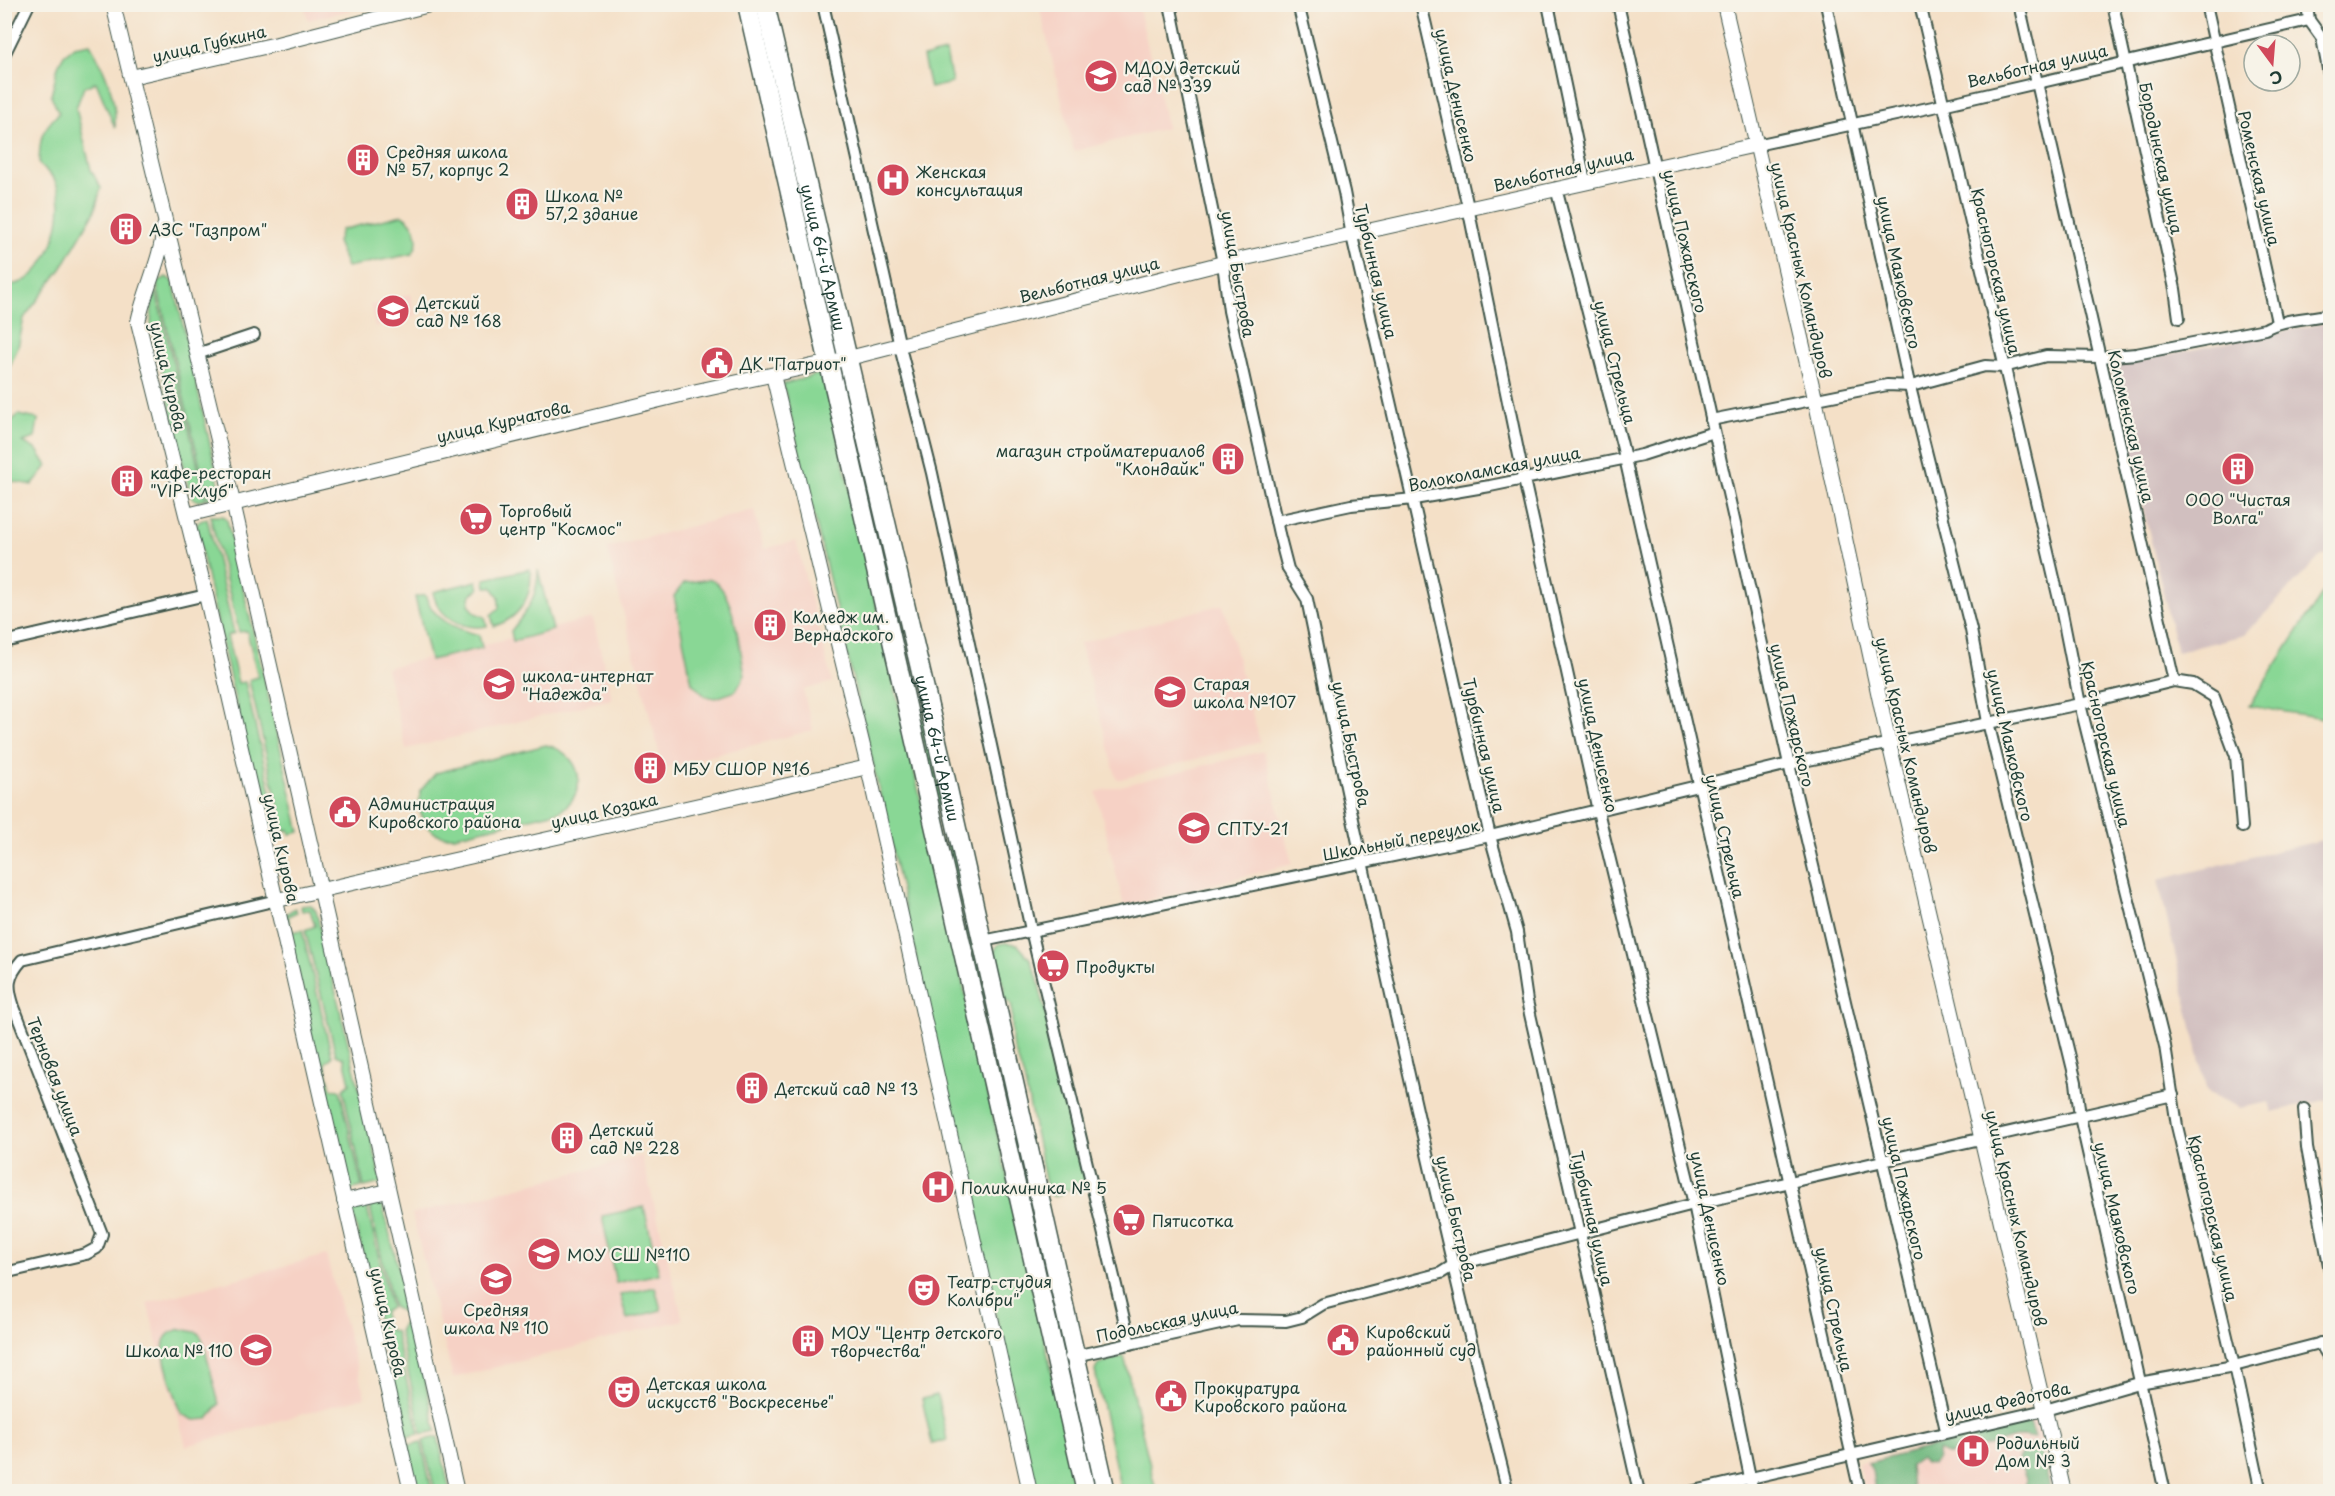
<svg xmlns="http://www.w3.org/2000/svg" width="2335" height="1496" viewBox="0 0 2335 1496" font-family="'Playpen Sans',sans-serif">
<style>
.built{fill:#f6d1c5}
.industrial{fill:#d1bfbf}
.green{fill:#89d795;stroke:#548a64;stroke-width:1.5}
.forest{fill:#6eb87e;stroke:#467a59;stroke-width:1.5}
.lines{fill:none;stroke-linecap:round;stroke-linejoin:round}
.street-casing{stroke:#3f554a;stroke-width:14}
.secondary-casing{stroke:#3f554a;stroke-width:16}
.highway-casing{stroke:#3f554a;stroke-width:21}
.street{stroke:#fff;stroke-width:10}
.secondary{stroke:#fff;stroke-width:14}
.highway{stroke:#fff;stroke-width:18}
.labels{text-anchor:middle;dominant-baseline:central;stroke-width:4.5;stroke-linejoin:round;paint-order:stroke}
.street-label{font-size:16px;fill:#1f3d34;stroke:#f7f3e8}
.poi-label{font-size:16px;fill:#1f3d34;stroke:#f7f3e8;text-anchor:start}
</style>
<rect width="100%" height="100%" fill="#f7f3e8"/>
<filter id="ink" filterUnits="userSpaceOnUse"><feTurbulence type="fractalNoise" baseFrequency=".0167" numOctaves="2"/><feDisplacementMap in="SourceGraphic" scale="12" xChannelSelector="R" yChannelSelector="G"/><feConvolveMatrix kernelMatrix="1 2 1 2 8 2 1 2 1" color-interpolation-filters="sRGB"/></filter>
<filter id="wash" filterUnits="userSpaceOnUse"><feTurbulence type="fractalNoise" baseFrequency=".008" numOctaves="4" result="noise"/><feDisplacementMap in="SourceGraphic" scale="24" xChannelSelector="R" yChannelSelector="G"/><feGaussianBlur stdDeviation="1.35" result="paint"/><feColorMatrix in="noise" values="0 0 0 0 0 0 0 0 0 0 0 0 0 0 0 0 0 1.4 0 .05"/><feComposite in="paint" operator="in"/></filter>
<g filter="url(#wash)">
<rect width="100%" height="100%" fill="#f4e0c7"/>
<!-- built -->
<g class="built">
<polygon points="304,4 373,4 373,5 308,20"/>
<polygon points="1039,5 1138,5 1167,128 1074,151"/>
<polygon points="410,294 416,316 375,327 370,305"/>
<polygon points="754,510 764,549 796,541 832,682 803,690 813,730 663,768 607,548"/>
<polygon points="1223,604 1260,742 1117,780 1080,643"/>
<polygon points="593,618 612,699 406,749 386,668"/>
<polygon points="1264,751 1292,864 1124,906 1096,792"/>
<polygon points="642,1156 683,1320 453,1378 412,1214"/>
<polygon points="326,1255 365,1397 186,1446 147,1303"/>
<polygon points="2035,1418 2053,1491 1865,1491 1858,1463"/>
</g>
<!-- industrial -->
<g class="industrial">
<polygon points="2330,322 2330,553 2320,557 2244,635 2177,652 2110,366"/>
<polygon points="2330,838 2330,1099 2272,1112 2269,1102 2240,1108 2207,1092 2158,880"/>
</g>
<!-- green -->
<g class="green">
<path d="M90,44C105,69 117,99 115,128L96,82L84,87L76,108L91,170L101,188L94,213L61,269L24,318L18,347L5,377V287C10,285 17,284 22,282C51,269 69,209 55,181C52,175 44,169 39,164C40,137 40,132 59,113L51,96L58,66L64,55L74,47Z"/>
<polygon points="946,52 952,83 930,88 923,57"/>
<path d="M402,215C416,223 422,241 412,254L347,267L337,242L341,230Z"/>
<polygon points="166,277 173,281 220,488 215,497 208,499 158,290 157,283"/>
<polygon points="156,292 206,499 198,501 191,497 151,325 152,301"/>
<polygon points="823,373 1079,1491 1035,1491 877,781 783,384"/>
<polygon points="841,373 845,374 1018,1132 1016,1136 1013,1133 839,377"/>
<polygon points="18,415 38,419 35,438 23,442 37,450 47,466 32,485 5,480 5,427"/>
<polygon points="210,516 223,516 227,520 300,832 290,834 289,830 284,831 249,680 258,677 247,631 239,632"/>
<polygon points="207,518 234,633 227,636 238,683 245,682 280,831 277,832 279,838 267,841 196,527 198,522"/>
<path d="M530,569C534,594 520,619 494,626L491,615L499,608V597L492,587H486L485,579Z"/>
<path d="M538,570L553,630L513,641L511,631C527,611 538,597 538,570Z"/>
<path d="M710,579C734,587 740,651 745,675L736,691L716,698L705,696L692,683L674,596L684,583Z"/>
<path d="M477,581L479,589L471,594L469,604L475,613L485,617L487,626C463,631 437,616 433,592Z"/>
<polygon points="2330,582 2330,719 2249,706"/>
<path d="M425,595C433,620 456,629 479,635L482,648L430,660L415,597Z"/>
<path d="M546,745C581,753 591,791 560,811L455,836H444L435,833L426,825L419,809L420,791L436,773Z"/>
<polygon points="311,905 316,911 382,1183 364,1187 343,1089 350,1083 344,1058 336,1055 305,930 315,926 310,910 302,911 301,906"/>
<polygon points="295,908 297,912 288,916 291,932 302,930 332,1057 325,1063 331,1089 340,1090 362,1187 346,1191 284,915"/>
<path d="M1005,943L1017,944L1030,959L1037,976L1059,1069C1065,1078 1062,1086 1064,1096C1066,1103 1070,1108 1072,1114C1074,1124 1073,1133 1073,1142C1074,1158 1090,1170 1085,1187L1074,1192L1068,1189L1056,1197L1048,1194L1024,1078L1012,1043V1008L1010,1002L1005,1001L1003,995L1005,987C999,975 987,956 999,944Z"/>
<polygon points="1025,1175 1028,1175 1063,1340 1059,1339"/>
<polygon points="381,1200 411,1317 436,1431 422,1434 399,1331 406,1319 403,1312 393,1307 369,1203"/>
<polygon points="366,1204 391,1308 384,1312 384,1324 389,1330 395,1331 419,1434 405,1437 352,1209"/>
<polygon points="644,1207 659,1274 616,1283 602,1216"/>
<polygon points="655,1287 661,1310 627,1319 620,1295"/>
<path d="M181,1329L199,1333L203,1341L219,1404L208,1419L194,1420L182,1414C177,1399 158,1353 165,1339C168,1332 175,1331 181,1329Z"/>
<polygon points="1124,1356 1156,1491 1121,1491 1095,1371 1098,1364"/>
<polygon points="937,1395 947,1440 932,1444 922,1399"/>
<polygon points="438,1437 450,1491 435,1491 423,1440"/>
<polygon points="421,1442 432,1491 416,1491 406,1446"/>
</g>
<!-- forest -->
<g class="forest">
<polygon points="2029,1422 2034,1438 2023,1436 1962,1452 1954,1451 1950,1455 1937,1450 1937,1458 1932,1465 1924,1463 1920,1458 1910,1465 1912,1491 1875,1491 1872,1470 1868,1463"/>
<polygon points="2029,1446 2040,1449 2051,1491 2026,1491 2026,1479 2018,1459"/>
</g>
</g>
<g filter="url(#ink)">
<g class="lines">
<defs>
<g id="street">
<polyline points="823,4 901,351 932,473 1031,930 1130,1344"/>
<path d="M1170,4L1223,263L1229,311L1279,534L1288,569L1307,599C1368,898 1434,1196 1508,1492"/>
<polyline points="1298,4 1344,192 1352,236 1490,836 1517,932 1527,1001 1639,1492"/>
<polyline points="1421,4 1468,207 1523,475 1598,811 1694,1204 1753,1492"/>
<polyline points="1548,4 1585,181"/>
<polyline points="1618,4 1789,764 1946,1430"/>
<polyline points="1826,4 1908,379 1971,630 1988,722 2076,1082 2080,1117 2165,1492"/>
<polyline points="1920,4 2061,608 2080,704 2165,1046 2177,1126 2234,1366 2261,1492"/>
<polyline points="2019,4 2174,681"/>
<polyline points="2113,4 2175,289 2179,318"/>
<polyline points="2206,4 2277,322"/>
<polyline points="2307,4 2309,20 2322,38 2330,80"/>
<polyline points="4,55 29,4"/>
<polyline points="1756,145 1942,105 2309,20"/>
<polyline points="1556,188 1622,445 1860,1492"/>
<polyline points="197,354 254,335"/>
<path d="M1711,420L1887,385L1911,386L1985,366L2004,367L2046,356L2101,357L2136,354L2265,329C2282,319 2310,319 2330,314"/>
<polyline points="1276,521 1351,505 1414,499 1490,486 1642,455 1714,432"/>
<polyline points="4,642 206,595"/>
<polyline points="983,941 1490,836 1789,764 2080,704 2174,681 2193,684 2214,697 2236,756 2242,827"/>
<polyline points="2304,1109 2307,1148 2330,1271"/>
<path d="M4,1273L86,1254L97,1248L102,1234L14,1007C7,986 7,977 22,960L277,900"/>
<polyline points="2320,1343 2330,1359"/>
<polyline points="1070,1357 1238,1320 1286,1321 1302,1317 1323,1304 1441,1273 1452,1266 1694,1204 2173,1095"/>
<polyline points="1690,1492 2045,1410 2139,1383 2234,1366 2330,1341"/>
</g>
<g id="secondary">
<polyline points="113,4 233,502 457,1492"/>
<polyline points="1724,4 1814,394 1889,743 2064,1492"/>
<polyline points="131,77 277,44 433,4"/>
<path d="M164,227C161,260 145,289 138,322L206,595L411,1492"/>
<polyline points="773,375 868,767 1030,1492"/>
<polyline points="187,515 697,391 849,358 1223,263 1756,145"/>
<polyline points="277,900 868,767"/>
<polyline points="344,1201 388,1191"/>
</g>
<g id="highway">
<polyline points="747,4 1086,1492"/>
<path id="s1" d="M765,4L941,758L1106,1492"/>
</g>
</defs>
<!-- street casing -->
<use href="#street" class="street-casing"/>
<!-- secondary casing -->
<use href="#secondary" class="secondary-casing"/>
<!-- highway casing -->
<use href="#highway" class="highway-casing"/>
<!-- street -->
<use href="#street" class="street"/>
<!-- secondary -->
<use href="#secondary" class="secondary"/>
<!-- highway -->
<use href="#highway" class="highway"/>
</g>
</g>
<!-- icons -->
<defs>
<symbol id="school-disc" viewBox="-11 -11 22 22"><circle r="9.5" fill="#d1495b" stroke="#f7f3e8"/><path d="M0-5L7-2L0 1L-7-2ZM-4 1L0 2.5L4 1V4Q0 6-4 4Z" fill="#fff"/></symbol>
<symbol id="building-disc" viewBox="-11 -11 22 22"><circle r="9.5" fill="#d1495b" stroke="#f7f3e8"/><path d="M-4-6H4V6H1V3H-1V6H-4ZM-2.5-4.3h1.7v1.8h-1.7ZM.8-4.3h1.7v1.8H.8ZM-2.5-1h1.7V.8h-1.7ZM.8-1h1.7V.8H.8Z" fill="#fff"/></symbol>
<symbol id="hospital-disc" viewBox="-11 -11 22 22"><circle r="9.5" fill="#d1495b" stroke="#f7f3e8"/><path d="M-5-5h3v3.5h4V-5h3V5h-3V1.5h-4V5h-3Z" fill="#fff"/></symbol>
<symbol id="civic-disc" viewBox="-11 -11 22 22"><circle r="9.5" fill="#d1495b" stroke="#f7f3e8"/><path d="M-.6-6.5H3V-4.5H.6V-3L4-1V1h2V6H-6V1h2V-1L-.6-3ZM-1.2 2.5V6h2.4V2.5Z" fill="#fff"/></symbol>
<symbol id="supermarket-disc" viewBox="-11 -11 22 22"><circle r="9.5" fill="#d1495b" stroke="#f7f3e8"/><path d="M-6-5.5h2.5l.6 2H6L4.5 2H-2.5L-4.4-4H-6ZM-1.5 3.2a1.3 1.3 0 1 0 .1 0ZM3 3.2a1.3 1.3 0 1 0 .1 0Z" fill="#fff"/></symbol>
<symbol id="university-disc" viewBox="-11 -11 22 22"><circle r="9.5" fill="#d1495b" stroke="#f7f3e8"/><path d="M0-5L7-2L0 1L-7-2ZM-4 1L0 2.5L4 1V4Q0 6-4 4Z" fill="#fff"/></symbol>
<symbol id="theatre-disc" viewBox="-11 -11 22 22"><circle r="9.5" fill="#d1495b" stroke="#f7f3e8"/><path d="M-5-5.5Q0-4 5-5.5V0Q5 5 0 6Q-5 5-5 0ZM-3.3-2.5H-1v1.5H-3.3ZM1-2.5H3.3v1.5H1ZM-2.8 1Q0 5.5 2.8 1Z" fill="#fff"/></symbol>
</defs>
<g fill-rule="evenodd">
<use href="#school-disc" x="1082" y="57" width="38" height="38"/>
<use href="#building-disc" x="344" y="141" width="38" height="38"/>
<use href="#hospital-disc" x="874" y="161" width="38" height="38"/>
<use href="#building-disc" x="503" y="185" width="38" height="38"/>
<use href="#building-disc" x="107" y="210" width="38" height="38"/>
<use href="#school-disc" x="374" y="292" width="38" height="38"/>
<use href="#civic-disc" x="698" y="344" width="38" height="38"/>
<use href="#building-disc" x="1209" y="440" width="38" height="38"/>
<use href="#building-disc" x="2219" y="450" width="38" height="38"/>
<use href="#building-disc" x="108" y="462" width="38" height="38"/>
<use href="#supermarket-disc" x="457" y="500" width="38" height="38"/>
<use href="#building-disc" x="751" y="606" width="38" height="38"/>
<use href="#school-disc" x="480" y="665" width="38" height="38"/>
<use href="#school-disc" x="1151" y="673" width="38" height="38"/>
<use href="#building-disc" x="631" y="749" width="38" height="38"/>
<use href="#civic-disc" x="326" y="793" width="38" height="38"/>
<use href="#university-disc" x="1175" y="809" width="38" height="38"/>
<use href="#supermarket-disc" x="1034" y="947" width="38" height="38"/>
<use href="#building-disc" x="733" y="1069" width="38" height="38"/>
<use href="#building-disc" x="548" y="1119" width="38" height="38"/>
<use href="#hospital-disc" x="919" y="1168" width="38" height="38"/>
<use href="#supermarket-disc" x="1110" y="1201" width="38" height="38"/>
<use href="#school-disc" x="525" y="1235" width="38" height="38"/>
<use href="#school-disc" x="477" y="1260" width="38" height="38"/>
<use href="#theatre-disc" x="905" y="1271" width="38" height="38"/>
<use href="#civic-disc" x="1324" y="1321" width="38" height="38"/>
<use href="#building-disc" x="789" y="1322" width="38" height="38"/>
<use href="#school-disc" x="237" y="1331" width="38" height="38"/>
<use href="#theatre-disc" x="605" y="1373" width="38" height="38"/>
<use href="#civic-disc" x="1152" y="1377" width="38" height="38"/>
<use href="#hospital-disc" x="1954" y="1432" width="38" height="38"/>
</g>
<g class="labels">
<!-- street labels -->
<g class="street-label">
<text transform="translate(209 43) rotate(-13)">улица Губкина</text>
<text transform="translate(2037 65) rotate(-13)">Вельботная улица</text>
<text transform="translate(1457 95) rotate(77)">улица Денисенко</text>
<text transform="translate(2162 158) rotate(78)">Бородинская улица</text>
<text transform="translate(1563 169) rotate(-13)">Вельботная улица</text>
<text transform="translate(2260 178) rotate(77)">Роменская улица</text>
<text transform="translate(1686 241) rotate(77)">улица Пожарского</text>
<text stroke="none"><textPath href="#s1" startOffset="260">улица 64-й Армии</textPath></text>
<text transform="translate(1802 270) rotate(77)">улица Красных Командиров</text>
<text transform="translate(1377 271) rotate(77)">Турбинная улица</text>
<text transform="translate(1997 271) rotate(77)">Красногорская улица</text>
<text transform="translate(1900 272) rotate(78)">улица Маяковского</text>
<text transform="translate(1239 274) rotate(80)">улица Быстрова</text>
<text transform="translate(1089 279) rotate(-14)">Вельботная улица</text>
<text transform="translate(1616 362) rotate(76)">улица Стрельца</text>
<text transform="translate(169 376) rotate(77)">улица Кирова</text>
<text transform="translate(503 421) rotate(-13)">улица Курчатова</text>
<text transform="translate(2132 426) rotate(77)">Коломенская улица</text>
<text transform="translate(1494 468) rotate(-11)">Волоколамская улица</text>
<text transform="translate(1793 715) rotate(77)">улица Пожарского</text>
<text transform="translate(1352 744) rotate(78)">улица Быстрова</text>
<text transform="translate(2107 744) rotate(77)">Красногорская улица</text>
<text transform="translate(1485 745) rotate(77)">Турбинная улица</text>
<text transform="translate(1599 745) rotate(78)">улица Денисенко</text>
<text transform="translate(1907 745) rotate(77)">улица Красных Командиров</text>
<text transform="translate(2011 745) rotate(77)">улица Маяковского</text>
<text stroke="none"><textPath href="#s1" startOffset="764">улица 64-й Армии</textPath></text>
<text transform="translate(604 810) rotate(-13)">улица Козака</text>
<text transform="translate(1726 836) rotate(77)">улица Стрельца</text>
<text transform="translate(1401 839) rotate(-11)">Школьный переулок</text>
<text transform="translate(282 848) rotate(77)">улица Кирова</text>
<text transform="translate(56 1076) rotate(69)">Терновая улица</text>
<text transform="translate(1905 1188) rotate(77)">улица Пожарского</text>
<text transform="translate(1457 1218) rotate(77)">улица Быстрова</text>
<text transform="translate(1593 1218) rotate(77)">Турбинная улица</text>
<text transform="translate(1711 1218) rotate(78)">улица Денисенко</text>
<text transform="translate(2017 1218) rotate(77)">улица Красных Командиров</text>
<text transform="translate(2118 1218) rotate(77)">улица Маяковского</text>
<text transform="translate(2214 1218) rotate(77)">Красногорская улица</text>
<text transform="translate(1835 1309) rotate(78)">улица Стрельца</text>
<text transform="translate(1167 1321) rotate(-12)">Подольская улица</text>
<text transform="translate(389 1322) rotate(77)">улица Кирова</text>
<text transform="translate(2007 1401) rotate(-13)">улица Федотова</text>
</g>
<!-- poi labels -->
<g class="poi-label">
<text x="1124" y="67">МДОУ детский<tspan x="1124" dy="18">сад № 339</tspan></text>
<text x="386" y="151">Средняя школа<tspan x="386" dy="18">№ 57, корпус 2</tspan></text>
<text x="916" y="171">Женская<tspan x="916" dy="18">консультация</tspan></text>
<text x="545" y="195">Школа №<tspan x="545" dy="18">57,2 здание</tspan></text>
<text x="149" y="229">АЗС "Газпром"</text>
<text x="416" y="302">Детский<tspan x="416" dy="18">сад № 168</tspan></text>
<text x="740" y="363">ДК "Патриот"</text>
<text x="1205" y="450" text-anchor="end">магазин стройматериалов<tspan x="1205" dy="18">"Клондайк"</tspan></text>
<text x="150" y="472">кафе-ресторан<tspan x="150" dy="18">"VIP-Клуб"</tspan></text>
<text x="2238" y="499" text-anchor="middle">ООО "Чистая<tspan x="2238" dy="18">Волга"</tspan></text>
<text x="499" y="510">Торговый<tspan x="499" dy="18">центр "Космос"</tspan></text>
<text x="793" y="616">Колледж им.<tspan x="793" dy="18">Вернадского</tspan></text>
<text x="522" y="675">школа-интернат<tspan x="522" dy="18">"Надежда"</tspan></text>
<text x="1193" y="683">Старая<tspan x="1193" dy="18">школа №107</tspan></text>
<text x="673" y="768">МБУ СШОР №16</text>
<text x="368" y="803">Администрация<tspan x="368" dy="18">Кировского района</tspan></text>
<text x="1217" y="828">СПТУ-21</text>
<text x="1076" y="966">Продукты</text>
<text x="775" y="1088">Детский сад № 13</text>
<text x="590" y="1129">Детский<tspan x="590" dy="18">сад № 228</tspan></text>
<text x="961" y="1187">Поликлиника № 5</text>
<text x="1152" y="1220">Пятисотка</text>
<text x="567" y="1254">МОУ СШ №110</text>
<text x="947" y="1281">Театр-студия<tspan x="947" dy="18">Колибри"</tspan></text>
<text x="496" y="1309" text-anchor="middle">Средняя<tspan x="496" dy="18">школа № 110</tspan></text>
<text x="1366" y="1331">Кировский<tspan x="1366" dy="18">районный суд</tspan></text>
<text x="831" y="1332">МОУ "Центр детского<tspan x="831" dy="18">творчества"</tspan></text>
<text x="233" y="1350" text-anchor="end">Школа № 110</text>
<text x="647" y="1383">Детская школа<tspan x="647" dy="18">искусств "Воскресенье"</tspan></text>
<text x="1194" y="1387">Прокуратура<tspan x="1194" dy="18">Кировского района</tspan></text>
<text x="1996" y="1442">Родильный<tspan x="1996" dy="18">Дом № 3</tspan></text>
</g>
</g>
<!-- margin -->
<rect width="2335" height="1496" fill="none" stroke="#f7f3e8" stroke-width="24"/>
<!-- north arrow -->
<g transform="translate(2272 63) rotate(164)"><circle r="28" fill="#f7f3e8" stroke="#a1aaa0" stroke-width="1.5"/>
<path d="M0-4.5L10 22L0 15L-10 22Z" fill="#d1495b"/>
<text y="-9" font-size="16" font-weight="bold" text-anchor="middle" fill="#1f3d34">С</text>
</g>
</svg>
